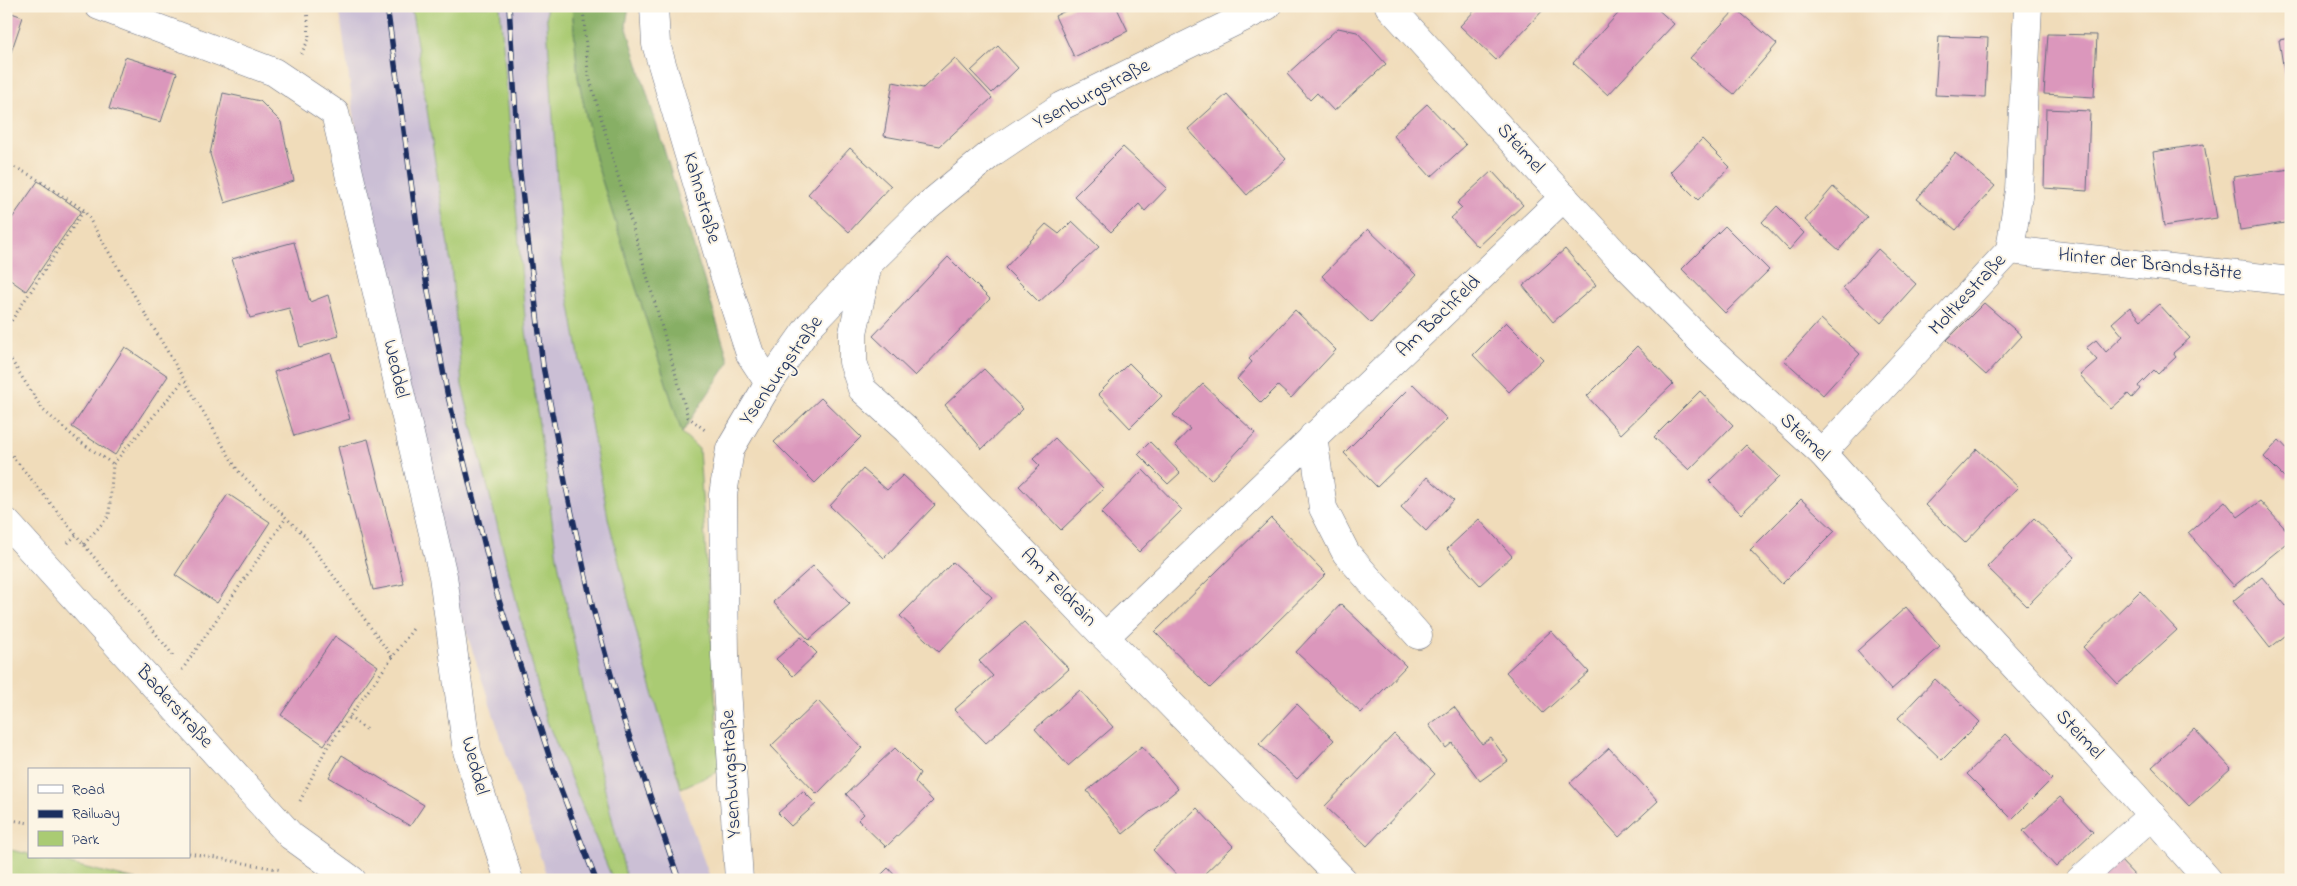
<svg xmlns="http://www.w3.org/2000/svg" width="2297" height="886" viewBox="0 0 2297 886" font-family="'Indie Flower',sans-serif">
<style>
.industrial{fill:#cbbfd5}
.green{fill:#aacb73;stroke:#627d68}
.forest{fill:#87af65;stroke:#516f62}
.building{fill:#db97bc}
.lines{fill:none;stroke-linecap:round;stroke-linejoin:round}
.minor-casing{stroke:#666c7e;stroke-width:29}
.path{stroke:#666c7e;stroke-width:3;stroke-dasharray:1 4;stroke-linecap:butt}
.minor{stroke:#fff;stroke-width:28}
.rail-casing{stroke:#1b2f5e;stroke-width:5.5}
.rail{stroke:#fcf5e5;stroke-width:4;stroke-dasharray:11;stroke-linecap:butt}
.labels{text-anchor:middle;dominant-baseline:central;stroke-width:4;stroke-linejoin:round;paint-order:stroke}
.street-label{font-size:20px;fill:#1b2f5e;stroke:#fcf5e5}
</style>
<rect width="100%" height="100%" fill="#fcf5e5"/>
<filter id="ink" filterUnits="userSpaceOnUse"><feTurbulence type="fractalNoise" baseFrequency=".02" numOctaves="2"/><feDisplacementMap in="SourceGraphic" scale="10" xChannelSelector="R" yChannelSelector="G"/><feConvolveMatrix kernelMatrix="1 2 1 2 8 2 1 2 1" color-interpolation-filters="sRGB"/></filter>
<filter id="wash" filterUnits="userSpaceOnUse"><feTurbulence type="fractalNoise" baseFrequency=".0096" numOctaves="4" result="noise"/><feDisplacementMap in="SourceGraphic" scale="20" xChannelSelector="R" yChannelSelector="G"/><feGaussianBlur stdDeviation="1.12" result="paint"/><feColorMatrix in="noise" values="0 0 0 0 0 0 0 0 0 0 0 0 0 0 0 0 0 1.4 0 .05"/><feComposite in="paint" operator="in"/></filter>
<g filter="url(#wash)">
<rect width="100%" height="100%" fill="#f0dcba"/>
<!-- industrial -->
<g class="industrial">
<polygon points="339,6 411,6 451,265 462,385 546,719 613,880 548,880 456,601 367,208"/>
<polygon points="500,6 546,6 562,261 608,518 644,662 690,822 711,880 627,880 597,757 557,557 526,330"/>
</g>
<!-- green -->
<g class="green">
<polygon points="411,6 500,6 526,330 557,557 597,757 627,880 613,880 546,719 462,385 451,265"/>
<polygon points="546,6 572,6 578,77 595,158 682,433 699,449 720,771 681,788 644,662 608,518 562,261"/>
<polygon points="6,849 29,854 29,857 41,857 136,880 6,880"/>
</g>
<!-- forest -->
<polygon class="forest" points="572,6 629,6 626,25 729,362 682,433 595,158 578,77"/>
<g id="blocks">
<!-- building -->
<g class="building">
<polygon points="1075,6 1116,6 1128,31 1074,57 1055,16"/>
<polygon points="1479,6 1547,6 1496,60 1460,26"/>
<polygon points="1625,6 1654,6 1674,24 1608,95 1573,63"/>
<polygon points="1736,9 1777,44 1734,94 1690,58"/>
<polygon points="6,11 23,17 8,61 6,60"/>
<polygon points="1338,28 1357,32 1386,64 1334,111 1317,93 1310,100 1287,74"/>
<polygon points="2048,34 2097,35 2094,97 2044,94"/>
<polygon points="1939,36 1988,38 1985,97 1935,95"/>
<polygon points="2291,38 2291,90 2287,90 2279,40"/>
<polygon points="998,46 1018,68 992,93 971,71"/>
<polygon points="125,57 177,73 161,122 109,109"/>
<polygon points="955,58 992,98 940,146 884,136 893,82 923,88"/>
<polygon points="223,93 260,101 281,122 294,181 225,203 210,154"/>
<polygon points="1227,94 1286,159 1247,195 1188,129"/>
<polygon points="1427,104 1466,145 1431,177 1393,135"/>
<polygon points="2046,109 2090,111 2087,191 2044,188"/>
<polygon points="1702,139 1730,167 1698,200 1670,172"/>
<polygon points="2204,144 2217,218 2164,226 2153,152"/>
<polygon points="1123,147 1167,188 1145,211 1139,204 1111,232 1074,196"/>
<polygon points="850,148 891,186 849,232 808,194"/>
<polygon points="1955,153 1995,186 1956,230 1917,199"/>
<polygon points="2291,169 2291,222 2240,230 2233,177"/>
<polygon points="1492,171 1523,205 1478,247 1451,218 1462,208 1457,203"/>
<polygon points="38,181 81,211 26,291 6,277 6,227"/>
<polygon points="1833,187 1867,217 1839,250 1805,220"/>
<polygon points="1777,206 1804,233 1789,250 1762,222"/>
<polygon points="1072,221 1099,247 1039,302 1005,268 1046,224 1059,234"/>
<polygon points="1725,226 1769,270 1725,313 1682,269"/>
<polygon points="1368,229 1416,275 1371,323 1322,276"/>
<polygon points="294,242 310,302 328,295 339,336 300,347 289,308 250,318 232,259"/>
<polygon points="1565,249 1596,285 1553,322 1523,286"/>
<polygon points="1878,249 1916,284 1881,323 1843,288"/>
<polygon points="948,257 990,299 915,376 873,336"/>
<polygon points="1984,303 2022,336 1986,375 1947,340"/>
<polygon points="2159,304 2190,338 2173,353 2176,357 2158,374 2154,370 2138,386 2140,389 2132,398 2128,394 2111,409 2080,375 2097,360 2086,348 2096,340 2106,352 2123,336 2112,323 2130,307 2141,320"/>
<polygon points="1295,310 1336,350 1291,398 1278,386 1261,403 1237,379 1252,362 1249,359"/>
<polygon points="1821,319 1860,354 1823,395 1784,360"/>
<polygon points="1506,322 1543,359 1509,392 1473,355"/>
<polygon points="1637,346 1673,384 1621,434 1587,396"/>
<polygon points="125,347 168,376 115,455 72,427"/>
<polygon points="331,353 350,419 294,436 274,372"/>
<polygon points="1129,363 1162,396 1130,428 1098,394"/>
<polygon points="984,369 1023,409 982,449 945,405"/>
<polygon points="1203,384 1255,433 1211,480 1175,445 1190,429 1173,415"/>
<polygon points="1413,384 1447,419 1377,487 1344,453"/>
<polygon points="1700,391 1733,425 1689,470 1654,437"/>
<polygon points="821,398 861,437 815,483 774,442"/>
<polygon points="1055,438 1104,489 1061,530 1019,486 1040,466 1033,459"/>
<polygon points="368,439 404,584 373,590 338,447"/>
<polygon points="2279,440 2291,453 2291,475 2286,479 2264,457"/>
<polygon points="1150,442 1180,473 1168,484 1138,454"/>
<polygon points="1746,445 1779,477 1741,514 1709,481"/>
<polygon points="1977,449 2018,487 1965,543 1925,505"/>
<polygon points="863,469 887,490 903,475 935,505 884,558 830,506"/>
<polygon points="1143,470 1182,510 1139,552 1101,513"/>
<polygon points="1427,477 1454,500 1426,531 1401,507"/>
<polygon points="228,494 270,522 217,603 175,575"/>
<polygon points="1801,499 1835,531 1782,584 1750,550"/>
<polygon points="2225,501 2238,517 2260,501 2291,535 2291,540 2234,586 2188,533"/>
<polygon points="1271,518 1326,574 1210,688 1155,632"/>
<polygon points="2034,518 2075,557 2027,606 1987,567"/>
<polygon points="1479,519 1512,556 1480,585 1447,549"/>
<polygon points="953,562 992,597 939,652 900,616"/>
<polygon points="813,566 850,604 809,640 773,602"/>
<polygon points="2262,577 2291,612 2291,631 2270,648 2233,601"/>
<polygon points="2140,591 2177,630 2118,684 2083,647"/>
<polygon points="1341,604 1406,666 1361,713 1296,652"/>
<polygon points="1906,607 1940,647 1891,690 1857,651"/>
<polygon points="1024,622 1069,669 986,743 954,710 993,676 979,661"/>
<polygon points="1551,631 1589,672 1543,713 1506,672"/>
<polygon points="335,636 378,666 324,745 281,715"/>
<polygon points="801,637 817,653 793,676 776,659"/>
<polygon points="1935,679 1980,722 1942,760 1898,718"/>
<polygon points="1080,690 1113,727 1068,766 1035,729"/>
<polygon points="818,701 862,748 817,794 771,746"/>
<polygon points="1297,704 1334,740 1297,779 1259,744"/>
<polygon points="1454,707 1482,744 1491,738 1508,761 1480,781 1452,743 1446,748 1429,725"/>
<polygon points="2194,729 2231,768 2189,806 2152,767"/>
<polygon points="1394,734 1435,774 1367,846 1325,806"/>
<polygon points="2006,734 2052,779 2012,819 1967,774"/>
<polygon points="1142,746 1178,789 1123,834 1087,791"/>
<polygon points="895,748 920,773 915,782 933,801 886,847 858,820 864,814 846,794"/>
<polygon points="1609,748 1658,801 1619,837 1570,783"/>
<polygon points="342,755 424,805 410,826 329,777"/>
<polygon points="803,791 816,804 791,826 778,813"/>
<polygon points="2060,797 2093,832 2056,867 2023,831"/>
<polygon points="1197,808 1233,846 1198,880 1181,880 1153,850"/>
<polygon points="2117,857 2139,880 2093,880"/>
<polygon points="888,868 899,880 876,880"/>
</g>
</g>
</g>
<g filter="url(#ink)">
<use href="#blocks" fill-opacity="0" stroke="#666c7e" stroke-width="1"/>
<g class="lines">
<defs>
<g id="minor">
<polyline points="99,6 274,72 335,113 443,576 467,751 509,880"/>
<polyline points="654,6 656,44 723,271 750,354 769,383"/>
<polyline points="1389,6 1619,258 1712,352 1822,453 1969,617 2134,795 2208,880"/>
<polyline points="2010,250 2291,281"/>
<polyline points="868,264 853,333 853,362 862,389 907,430 1105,637 1343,880"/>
<polyline points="1313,436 1323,508 1346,553 1418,635"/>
<polyline points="1822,453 2010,250 2019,190 2028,6"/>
<polyline points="6,522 291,836 352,880"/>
<polyline points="1105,637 1564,197"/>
<polyline points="739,880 725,655 723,495 730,449 769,383 810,325 868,264 925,208 993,152 1062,106 1267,6"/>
<polyline points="2080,880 2152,815"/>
</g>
</defs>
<!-- minor casing -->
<use href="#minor" class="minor-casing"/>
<!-- path -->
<g class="path">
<polyline points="583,6 588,73 688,417 705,430"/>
<polyline points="301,54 309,39 307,6"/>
<polyline points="6,163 32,176 84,210 238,471 304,535 392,657"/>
<polyline points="6,329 84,210"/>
<polyline points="6,352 43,410 79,441 113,464"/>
<polyline points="6,448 173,655"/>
<polyline points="68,543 76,535"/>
<polyline points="84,544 109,516 113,464 184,380"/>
<polyline points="182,670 286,518"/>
<polyline points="349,717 367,730"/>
<polyline points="300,801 326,749 415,626"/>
<polyline points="6,819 29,823"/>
<polyline points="189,853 282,870"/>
</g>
<!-- minor -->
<use href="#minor" class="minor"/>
<defs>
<g id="rail">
<polyline points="387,6 420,248 447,392 496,591 556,777 596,880"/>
<polyline points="509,6 519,165 543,366 566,487 592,605 622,715 679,880"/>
</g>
</defs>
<!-- rail casing -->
<use href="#rail" class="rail-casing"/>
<!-- rail -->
<use href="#rail" class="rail"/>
</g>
</g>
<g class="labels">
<!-- street labels -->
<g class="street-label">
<text transform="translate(1092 95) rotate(-28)">Ysenburgstraße</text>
<text transform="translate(1520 149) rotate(48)">Steimel</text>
<text transform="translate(701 198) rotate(74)">Kahnstraße</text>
<text transform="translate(2150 265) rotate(6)">Hinter der Brandstätte</text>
<text transform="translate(1968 295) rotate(-47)">Moltkestraße</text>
<text transform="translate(1439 317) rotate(-44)">Am Bachfeld</text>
<text transform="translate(395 369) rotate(77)">Weddel</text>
<text transform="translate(782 371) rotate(-55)">Ysenburgstraße</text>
<text transform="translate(1804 438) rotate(44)">Steimel</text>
<text transform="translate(1058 588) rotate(46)">Am Feldrain</text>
<text transform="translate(174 707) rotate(48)">Baderstraße</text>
<text transform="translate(2079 735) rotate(47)">Steimel</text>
<text transform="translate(474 766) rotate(75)">Weddel</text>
<text transform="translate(732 774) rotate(-93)">Ysenburgstraße</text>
</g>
</g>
<!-- margin -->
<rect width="2297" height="886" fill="none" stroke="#fcf5e5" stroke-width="25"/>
<!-- legend -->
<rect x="28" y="768" width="162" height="90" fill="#fcf5e5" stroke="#a2a6af"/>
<rect x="38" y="785" width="25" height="8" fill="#ffffff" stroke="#a2a6af"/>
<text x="72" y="794" font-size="15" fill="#1b2f5e">Road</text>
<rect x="38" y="810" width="25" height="8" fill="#1b2f5e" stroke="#a2a6af"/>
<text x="72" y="818" font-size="15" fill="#1b2f5e">Railway</text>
<rect x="38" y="831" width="25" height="15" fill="#aacb73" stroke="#a2a6af"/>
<text x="72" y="844" font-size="15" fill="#1b2f5e">Park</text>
</svg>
